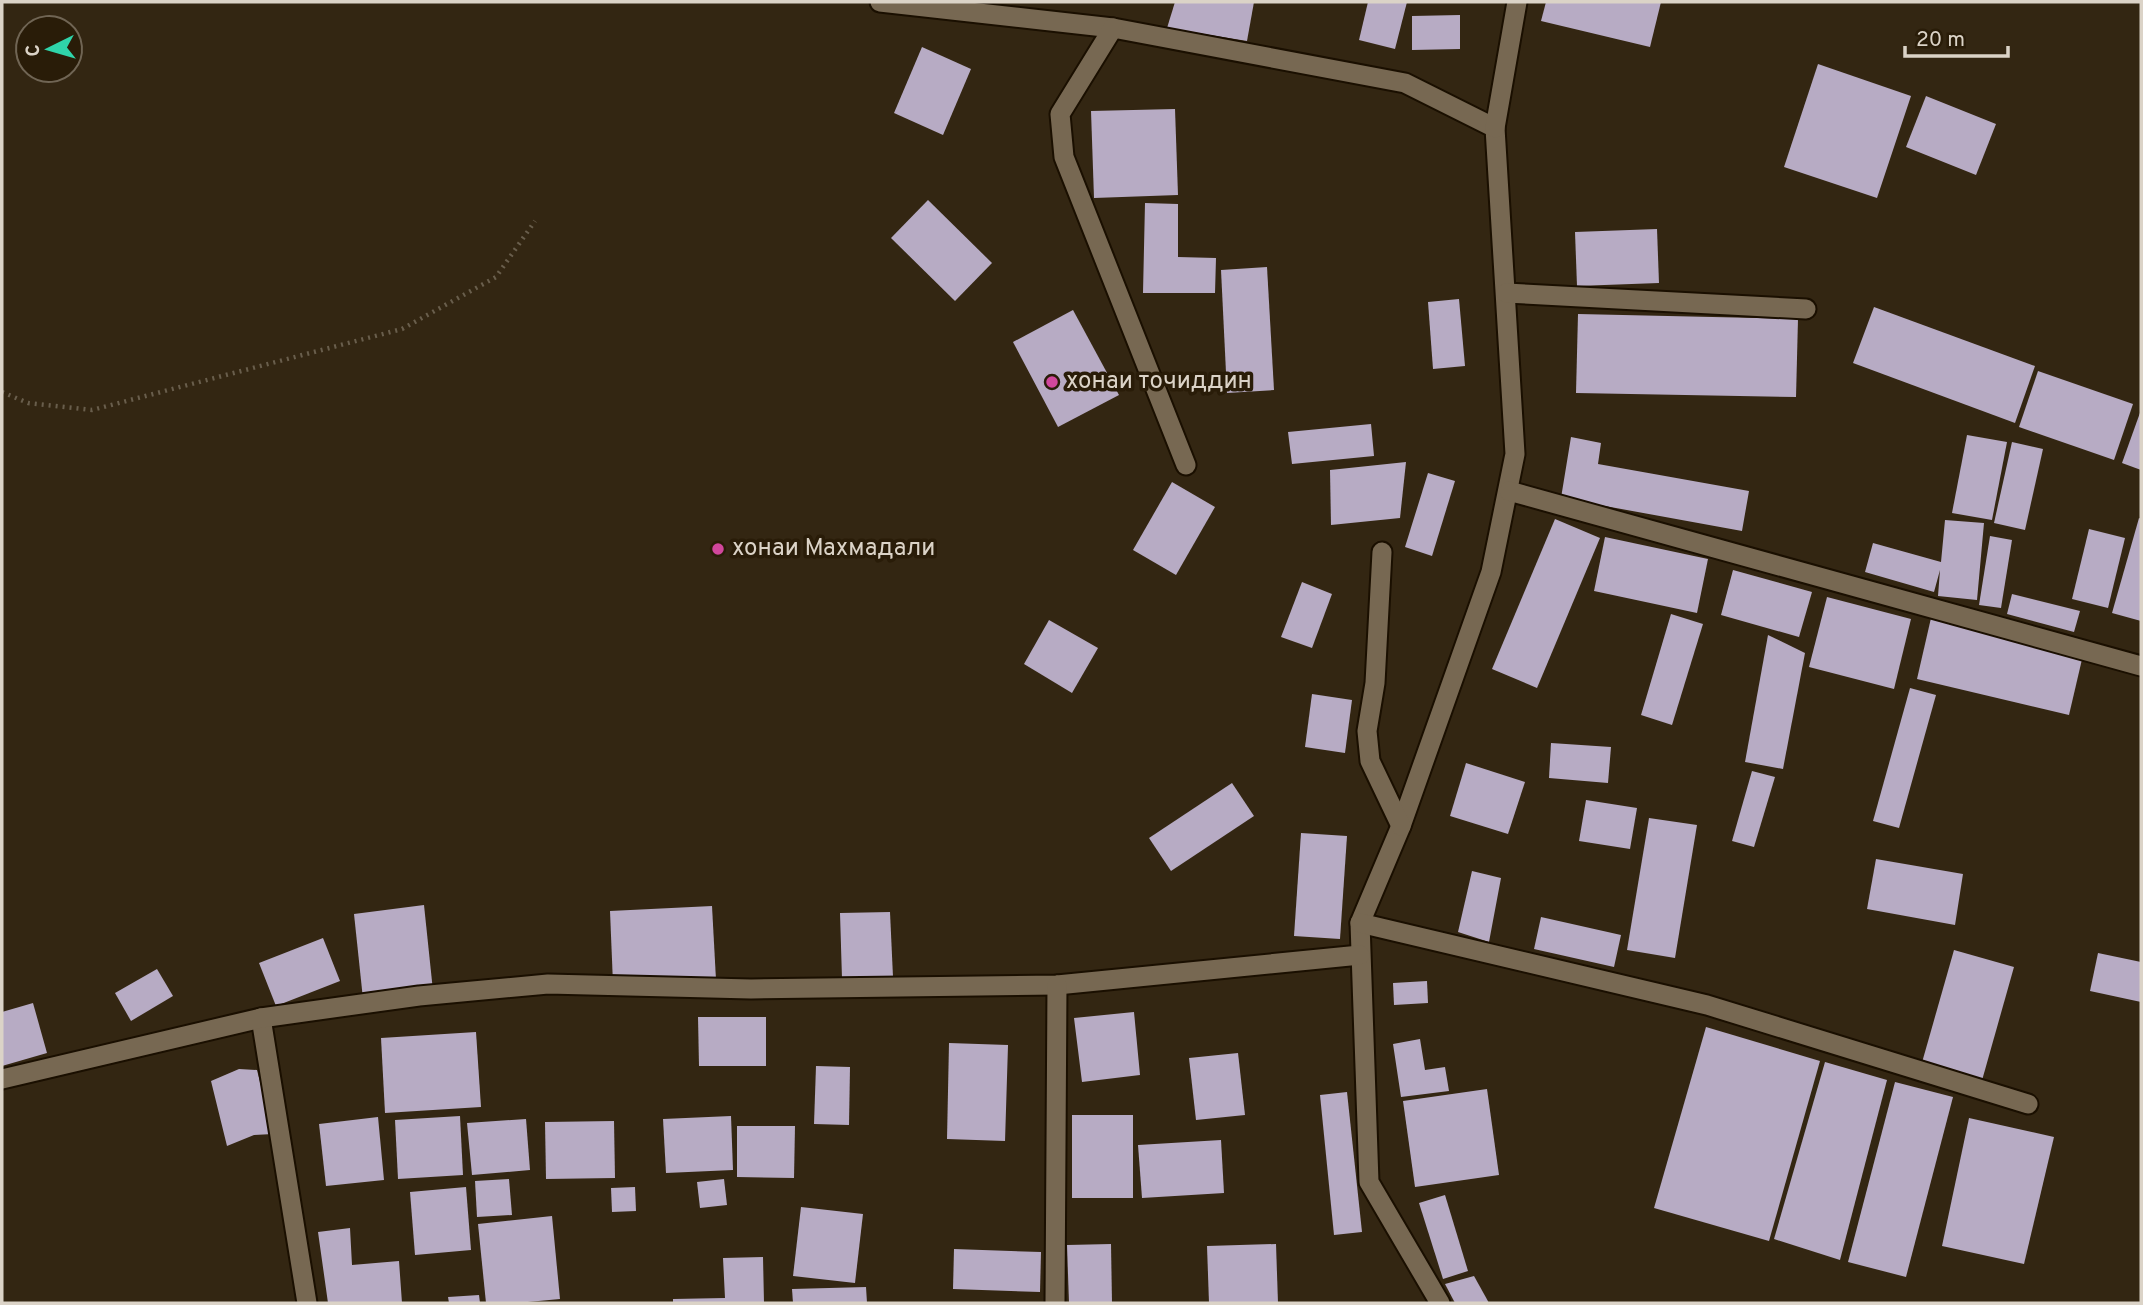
<svg xmlns="http://www.w3.org/2000/svg" width="2143" height="1305" viewBox="0 0 2143 1305" font-family="Overpass,sans-serif">
<style>
.building{fill:#b7abc4}
.lines{fill:none;stroke-linecap:round;stroke-linejoin:round}
.minor-casing{stroke:#1a0f00;stroke-width:23}
.path{stroke:#695e4c;stroke-width:4.5;stroke-dasharray:2 5;stroke-linecap:butt}
.minor{stroke:#776852;stroke-width:19}
.hotel-dot{fill:#d1479c;stroke:#291c08;stroke-width:2.5}
.labels{text-anchor:middle;dominant-baseline:central;stroke-width:7;stroke-linejoin:round;paint-order:stroke}
.poi-label{font-size:24px;fill:#dbd3c7;stroke:#291c08;text-anchor:start}
</style>
<rect width="100%" height="100%" fill="#332612"/>
<!-- building -->
<g class="building">
<polygon points="1175,2 1254,2 1247,41 1167,28"/>
<polygon points="1368,2 1407,2 1395,49 1359,40"/>
<polygon points="1546,2 1661,2 1650,47 1541,21"/>
<polygon points="1460,15 1460,49 1412,50 1412,16"/>
<polygon points="922,47 971,69 943,135 894,113"/>
<polygon points="1818,64 1911,96 1877,198 1784,167"/>
<polygon points="1926,96 1996,124 1976,175 1906,147"/>
<polygon points="1175,109 1178,195 1094,198 1091,111"/>
<polygon points="928,200 992,263 955,301 891,238"/>
<polygon points="1145,203 1178,204 1178,257 1216,258 1215,293 1143,293"/>
<polygon points="1657,229 1659,283 1577,286 1575,232"/>
<polygon points="1267,267 1274,390 1227,393 1221,270"/>
<polygon points="1459,299 1465,366 1433,369 1428,302"/>
<polygon points="1874,307 2035,366 2015,423 1853,363"/>
<polygon points="1073,310 1119,395 1058,427 1013,342"/>
<polygon points="1578,314 1798,319 1796,397 1576,393"/>
<polygon points="2038,371 2133,404 2114,460 2019,427"/>
<polygon points="2141,410 2141,470 2122,463"/>
<polygon points="1371,424 1374,456 1292,464 1288,432"/>
<polygon points="1967,435 2007,442 1992,520 1952,513"/>
<polygon points="1571,437 1601,443 1598,464 1749,491 1742,531 1561,498"/>
<polygon points="2012,442 2043,449 2025,530 1994,523"/>
<polygon points="1406,462 1400,518 1331,525 1330,470"/>
<polygon points="1428,473 1455,481 1432,556 1405,547"/>
<polygon points="1172,482 1215,507 1176,575 1133,550"/>
<polygon points="2139,518 2141,519 2141,621 2112,613"/>
<polygon points="1555,519 1600,538 1537,688 1492,669"/>
<polygon points="1945,520 1984,523 1977,600 1938,596 1940,570 1934,592 1865,572 1873,543 1941,562"/>
<polygon points="2089,529 2125,538 2108,608 2072,599"/>
<polygon points="1990,536 2012,540 2001,608 1979,605"/>
<polygon points="1605,537 1708,559 1697,613 1594,591"/>
<polygon points="1733,570 1812,592 1799,637 1721,615"/>
<polygon points="1302,582 1332,594 1312,648 1281,637"/>
<polygon points="2012,594 2080,611 2074,632 2007,614"/>
<polygon points="1827,597 1911,619 1894,689 1809,667"/>
<polygon points="1671,614 1703,624 1672,725 1641,715"/>
<polygon points="1931,618 2083,655 2069,715 1917,679"/>
<polygon points="1049,620 1098,648 1072,693 1024,664"/>
<polygon points="1768,635 1805,653 1783,769 1745,762"/>
<polygon points="1910,688 1936,695 1899,828 1873,821"/>
<polygon points="1312,694 1352,700 1345,753 1305,747"/>
<polygon points="1551,743 1611,747 1608,783 1549,778"/>
<polygon points="1466,763 1525,782 1508,834 1450,816"/>
<polygon points="1752,771 1775,777 1754,847 1732,841"/>
<polygon points="1232,783 1254,816 1171,871 1149,838"/>
<polygon points="1586,800 1637,808 1630,849 1579,841"/>
<polygon points="1649,818 1697,825 1675,958 1627,950"/>
<polygon points="1301,833 1347,836 1340,939 1294,936"/>
<polygon points="1876,859 1963,874 1955,925 1867,909"/>
<polygon points="1472,871 1501,878 1489,942 1458,932"/>
<polygon points="424,905 433,991 363,999 354,914"/>
<polygon points="712,906 716,980 613,984 610,911"/>
<polygon points="890,912 893,977 842,979 840,913"/>
<polygon points="1541,917 1621,935 1614,967 1534,949"/>
<polygon points="323,938 340,981 276,1006 259,963"/>
<polygon points="1954,950 2014,967 1981,1084 1921,1066"/>
<polygon points="2098,953 2141,962 2141,1002 2090,991"/>
<polygon points="157,969 173,996 131,1021 115,993"/>
<polygon points="1427,981 1428,1003 1394,1005 1393,983"/>
<polygon points="33,1003 47,1053 2,1066 2,1012"/>
<polygon points="1134,1012 1140,1075 1082,1082 1074,1018"/>
<polygon points="698,1017 766,1017 766,1066 699,1066"/>
<polygon points="1706,1027 1820,1061 1769,1241 1654,1208"/>
<polygon points="476,1032 481,1107 385,1113 381,1038"/>
<polygon points="1420,1039 1425,1070 1445,1067 1449,1091 1401,1097 1393,1044"/>
<polygon points="949,1043 1008,1045 1005,1141 947,1139"/>
<polygon points="1238,1053 1245,1115 1196,1120 1189,1058"/>
<polygon points="1825,1062 1887,1080 1840,1260 1774,1239"/>
<polygon points="816,1066 850,1067 849,1125 814,1124"/>
<polygon points="239,1069 257,1070 273,1134 254,1135 227,1146 211,1081"/>
<polygon points="1895,1082 1953,1097 1906,1277 1848,1262"/>
<polygon points="1487,1089 1499,1175 1415,1187 1403,1101"/>
<polygon points="1347,1092 1362,1232 1334,1235 1320,1095"/>
<rect x="1072" y="1115" width="61" height="83"/>
<polygon points="460,1116 463,1175 398,1179 395,1120"/>
<polygon points="731,1116 733,1170 666,1173 663,1119"/>
<polygon points="378,1117 384,1180 326,1186 319,1124"/>
<polygon points="1969,1118 2054,1137 2024,1264 1942,1246"/>
<polygon points="526,1119 530,1170 472,1175 467,1123"/>
<polygon points="614,1121 615,1178 546,1179 545,1122"/>
<polygon points="737,1126 795,1126 794,1178 737,1177"/>
<polygon points="1221,1140 1224,1193 1142,1198 1138,1145"/>
<polygon points="509,1179 512,1215 477,1217 475,1181"/>
<polygon points="724,1179 727,1205 700,1208 697,1182"/>
<polygon points="466,1187 471,1250 415,1255 410,1192"/>
<polygon points="635,1187 636,1211 612,1212 611,1188"/>
<polygon points="1445,1195 1468,1271 1443,1279 1419,1203"/>
<polygon points="801,1207 863,1214 855,1283 793,1276"/>
<polygon points="552,1216 560,1299 517,1303 486,1303 478,1224"/>
<polygon points="350,1228 352,1265 399,1261 402,1303 328,1303 318,1232"/>
<polygon points="1111,1244 1112,1303 1069,1303 1067,1245"/>
<polygon points="1276,1244 1278,1303 1209,1303 1207,1246"/>
<polygon points="954,1249 1041,1252 1040,1292 953,1289"/>
<polygon points="763,1257 764,1303 673,1303 673,1299 725,1298 723,1258"/>
<polygon points="1474,1276 1489,1303 1455,1303 1445,1284"/>
<polygon points="866,1287 867,1303 793,1303 792,1289"/>
<polygon points="479,1295 480,1303 449,1303 448,1297"/>
</g>
<g class="lines">
<defs>
<g id="minor">
<polyline points="880,2 1113,28 1405,83 1495,128 1515,454 1491,572 1401,826 1360,923 1369,1182 1440,1303"/>
<polyline points="1113,28 1060,114 1064,157 1186,465"/>
<polyline points="1495,128 1517,2"/>
<polyline points="1506,293 1806,309"/>
<polyline points="1509,491 2141,666"/>
<polyline points="1382,552 1375,683 1367,731 1370,761 1401,826"/>
<polyline points="1360,923 1707,1005 2028,1104"/>
<polyline points="261,1018 307,1303"/>
<polyline points="2,1079 261,1018 419,996 548,984 751,989 1057,985 1360,955"/>
<polyline points="1055,1303 1057,985"/>
</g>
</defs>
<!-- minor casing -->
<use href="#minor" class="minor-casing"/>
<!-- path -->
<polyline class="path" points="2,392 28,403 92,410 402,329 496,277 535,221"/>
<!-- minor -->
<use href="#minor" class="minor"/>
</g>
<!-- markers -->
<g class="hotel-dot">
<circle cx="1052" cy="382" r="7"/>
<circle cx="718" cy="549" r="7"/>
</g>
<g class="labels">
<!-- poi labels -->
<g class="poi-label">
<text x="1066" y="382">хонаи точиддин</text>
<text x="732" y="549">хонаи Махмадали</text>
</g>
</g>
<!-- border -->
<rect width="2143" height="1305" fill="none" stroke="#dbd3c7" stroke-width="7"/>
<!-- north arrow -->
<g transform="translate(49 49) rotate(265)"><circle r="33" fill="#291c08" stroke="#706554" stroke-width="2"/>
<path d="M0-5L12 26L0 18L-12 26Z" fill="#2fd4aa"/>
<text y="-10" font-size="19" font-weight="bold" text-anchor="middle" fill="#dbd3c7">С</text>
</g>
<!-- scale -->
<path d="M1905 46v10h103v-10" fill="none" stroke="#dbd3c7" stroke-width="3.5"/>
<text x="1916" y="46" font-size="21" fill="#dbd3c7" stroke="#291c08" stroke-width="5" paint-order="stroke">20 m</text>
</svg>
